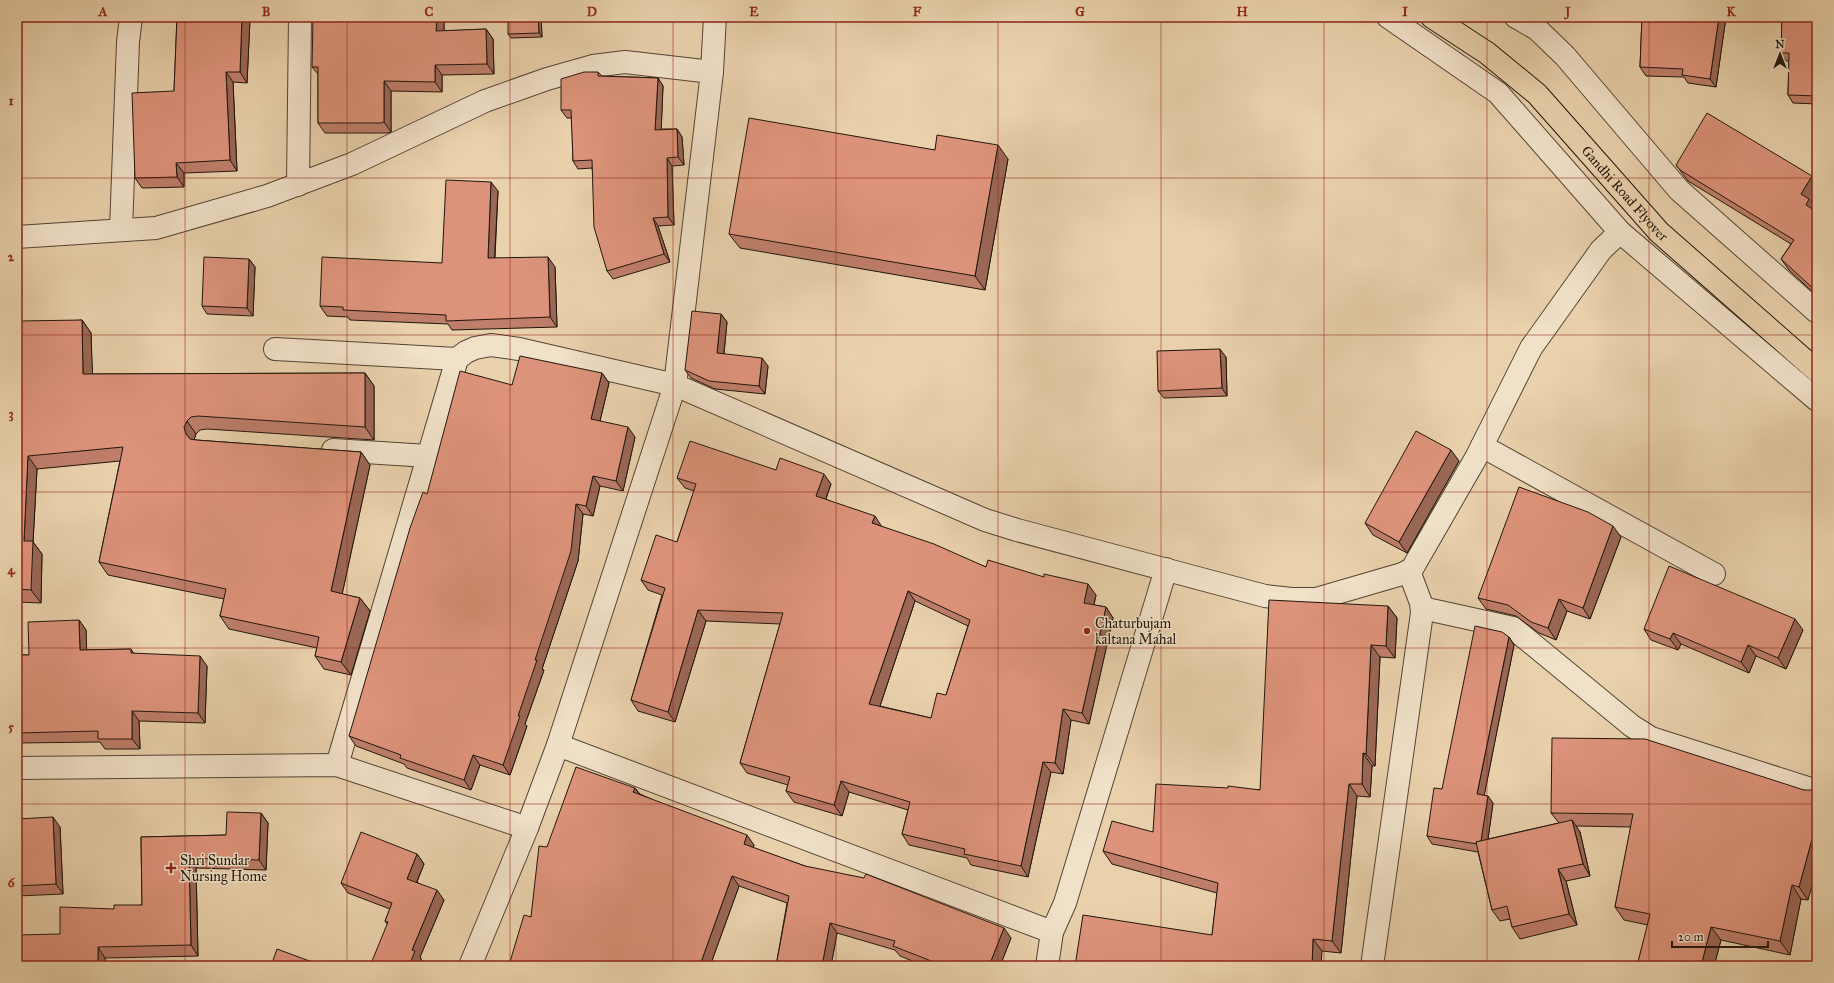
<svg xmlns="http://www.w3.org/2000/svg" width="1834" height="983" viewBox="0 0 1834 983" font-family="'IM FELL Great Primer',serif">
<style>
.lines{fill:none;stroke-linecap:round;stroke-linejoin:round}
.minor-casing{stroke:#524534;stroke-width:24}
.major-casing{stroke:#20160c;stroke-width:24}
.minor{stroke:#f1e1c9;stroke-width:22}
.major{stroke:#e9d1ac;stroke-width:22}
.wall{fill:#be7e6a;stroke:#20160c;fill-rule:evenodd}
.shaded-wall{fill:#9b6756;stroke:#20160c}
.building{fill:#dd937b;stroke:#20160c;fill-rule:evenodd}
.grid{fill:none;stroke:#8f2418;stroke-width:1;stroke-opacity:0.55}
.poi-dot{fill:#8f2418;stroke:#f1e1c9;stroke-width:1.5}
.labels{text-anchor:middle;dominant-baseline:central;stroke-width:3;stroke-linejoin:round;paint-order:stroke}
.street-label{font-size:14px;fill:#20160c;stroke:#f1e1c9}
.poi-label{font-size:14px;fill:#20160c;stroke:#f1e1c9;text-anchor:start}
.neatline{fill:none;stroke:#8f2418;stroke-width:1.5}
.grid-label{font-size:13px;text-anchor:middle;font-weight:bold;fill:#8f2418}
</style>
<rect width="100%" height="100%" fill="#e9d1ac"/>
<filter id="stains"><feTurbulence type="fractalNoise" baseFrequency=".005" numOctaves="4"/><feColorMatrix values="0 0 0 0 .2 0 0 0 0 .09 0 0 0 0 .02 0 0 0 .5 -.17"/></filter>
<radialGradient id="worn" r=".72"><stop offset=".6" stop-color="#630" stop-opacity="0"/><stop offset="1" stop-color="#630" stop-opacity=".3"/></radialGradient>
<g class="lines">
<defs>
<g id="minor">
<polyline points="1388,17 1498,93 1620,232 1817,400"/>
<polyline points="1516,17 1537,29 1565,56 1679,190 1817,312"/>
<polyline points="298,185 300,17"/>
<polyline points="121,230 128,42 131,17"/>
<polyline points="17,237 156,228 267,196 352,164 485,101 547,79 593,66 625,62 712,72"/>
<polyline points="275,349 457,359"/>
<polyline points="1482,446 1714,574"/>
<polyline points="333,450 428,456"/>
<polyline points="1422,608 1513,628 1632,726 1651,738 1817,791"/>
<polyline points="558,745 1052,932 1065,903 1166,569"/>
<polyline points="337,765 457,359 466,352 475,348 491,345 519,349 675,385 985,520 1017,530 1265,596 1291,599 1316,599 1402,574 1412,569 1477,456 1531,348 1601,250 1620,232"/>
<polyline points="17,768 337,765 527,828"/>
<polyline points="470,966 527,828 558,745 675,385 712,72 715,17"/>
<polyline points="1047,966 1052,932"/>
<polyline points="1372,966 1422,613 1421,603 1409,571"/>
</g>
<g id="major">
<path id="s1" d="M1432,17L1487,53L1537,94L1659,232L1817,371"/>
</g>
</defs>
<!-- minor casing -->
<use href="#minor" class="minor-casing"/>
<!-- major casing -->
<use href="#major" class="major-casing"/>
<!-- minor -->
<use href="#minor" class="minor"/>
<!-- major -->
<use href="#major" class="major"/>
</g>
<!-- wall -->
<g class="wall">
<polygon points="177,17 258,17 258,19 250,19 247,83 233,82 237,171 184,173 184,187 142,188 135,178 174,91"/>
<polygon points="444,17 444,31 486,29 493,39 494,74 442,75 442,92 391,91 391,132 387,133 325,133 318,123 318,74 312,67"/>
<polygon points="541,17 542,37 511,38 508,34"/>
<polygon points="1642,17 1726,17 1716,87 1688,83 1684,77 1646,76 1640,67"/>
<polygon points="1757,17 1817,17 1817,104 1793,103 1788,95 1789,61 1786,61 1781,53 1782,19"/>
<polygon points="598,72 602,76 658,78 663,86 661,129 677,129 682,137 684,165 672,166 674,225 658,226 670,262 613,279 607,271 592,168 578,169 573,161 572,118 567,118 561,110"/>
<polygon points="935,150 1008,159 985,290 740,248 729,234"/>
<polygon points="1676,165 1812,176 1817,183 1817,191 1811,201 1817,209 1816,211 1817,212 1817,296 1789,270 1781,259 1791,244 1688,181"/>
<polygon points="498,191 495,258 555,267 557,327 452,330 448,324 350,320 348,317 327,316 320,306 442,263"/>
<polygon points="249,259 255,267 253,316 207,314 202,306"/>
<polygon points="721,314 727,322 724,354 768,366 765,394 715,389 691,378 685,370"/>
<polygon points="82,320 91,333 92,374 365,373 374,386 374,440 207,429 200,430 196,434 194,440 196,440 361,452 370,465 342,594 360,598 370,611 351,675 324,669 315,656 317,648 229,629 220,616 224,599 108,575 99,562 120,461 37,469 33,542 42,554 41,603 17,602 17,326"/>
<polygon points="1226,357 1227,396 1164,398 1158,391"/>
<polygon points="602,373 609,383 600,421 635,437 623,491 600,486 593,516 583,514 578,561 542,669 544,670 525,724 527,726 510,775 480,765 471,790 407,768 404,764 356,746 349,736 512,385"/>
<polygon points="1459,461 1407,553 1373,535 1365,523"/>
<path d="M776,470L831,484L826,499L882,527L986,567L1096,595L1094,605L1106,607L1113,618L1089,724L1071,720L1063,774L1051,772L1028,877L971,865L967,858L909,845L902,834L908,810L849,792L842,816L794,802L786,791L788,785L747,773L740,763L780,624L706,621L675,722L638,711L631,700L662,595L648,590L641,580L677,542L694,491L685,488L677,478ZM915,601L968,626L946,695L931,718L880,706Z"/>
<polygon points="1621,537 1590,619 1567,611 1556,640 1539,633 1516,616 1486,609 1478,598"/>
<polygon points="1388,606 1397,618 1395,658 1380,657 1375,766 1372,766 1370,797 1357,796 1341,953 1322,951 1212,935 1217,893 1112,864 1103,851 1153,832 1228,788 1260,790"/>
<polygon points="79,620 86,630 86,650 131,649 134,654 207,666 205,723 139,721 140,749 105,749 100,742 17,743 17,655 29,655"/>
<polygon points="1644,629 1803,630 1786,669 1756,656 1749,673 1681,644 1678,650 1651,640"/>
<polygon points="1509,637 1514,645 1484,795 1493,803 1488,839 1559,823 1551,813 1804,790 1808,900 1801,899 1790,955 1721,940 1714,966 1637,966 1648,925 1624,920 1615,907 1631,827 1576,826 1580,832 1590,876 1566,881 1577,925 1520,939 1512,927 1510,919 1500,921 1492,910 1478,852 1432,844 1427,836 1442,789"/>
<polygon points="635,788 640,794 754,845 753,848 805,866 1011,938 1000,966 925,966 900,956 895,950 837,933 831,966 776,966 787,903 739,886 710,966 509,966 509,965 531,917 547,847"/>
<polygon points="261,813 268,823 266,870 196,868 198,956 105,958 105,966 17,966 60,934 114,909 142,905 141,837 226,835"/>
<polygon points="17,819 60,827 63,894 17,896"/>
<polygon points="417,854 424,864 417,882 444,900 420,957 422,961 387,924 385,921 390,909 348,893 341,883"/>
</g>
<!-- shaded-wall -->
<g class="shaded-wall">
<polygon points="242,17 249,17 250,19 247,83 240,72"/>
<polygon points="437,17 444,17 444,41 436,31"/>
<polygon points="538,17 541,17 542,37 539,33"/>
<polygon points="1719,17 1726,17 1716,87 1710,79"/>
<polygon points="486,29 493,39 494,74 487,64"/>
<polygon points="435,65 442,75 442,92 435,82"/>
<polygon points="226,72 233,82 237,171 230,160"/>
<polygon points="658,78 663,86 661,137 655,130"/>
<polygon points="384,81 391,91 391,132 384,122"/>
<polygon points="677,129 682,137 684,165 678,157"/>
<polygon points="998,145 1008,159 985,290 975,276"/>
<polygon points="667,158 672,166 674,225 668,217"/>
<polygon points="176,163 184,173 184,187 177,177"/>
<polygon points="1812,176 1817,183 1817,191 1811,201 1817,209 1813,215 1806,205 1801,194"/>
<polygon points="491,182 498,191 494,268 488,258"/>
<polygon points="653,218 658,226 670,262 664,254"/>
<polygon points="548,257 555,267 557,327 550,317"/>
<polygon points="249,259 255,267 253,316 247,308"/>
<polygon points="721,314 727,322 723,361 717,353"/>
<polygon points="82,320 91,333 93,387 83,374"/>
<polygon points="1220,349 1226,357 1227,396 1222,388"/>
<polygon points="762,358 768,366 765,394 759,386"/>
<polygon points="365,373 374,386 374,440 365,427"/>
<polygon points="602,373 609,383 598,429 591,419"/>
<polygon points="187,421 196,434 194,440 195,447 186,434 184,427"/>
<polygon points="628,427 635,437 623,491 616,481"/>
<polygon points="1451,450 1459,461 1407,553 1399,542"/>
<polygon points="361,452 370,465 340,604 331,591"/>
<polygon points="28,456 37,469 33,542 42,554 41,603 31,590 24,541"/>
<polygon points="824,474 831,484 823,506 816,496"/>
<polygon points="593,476 600,486 593,516 586,506"/>
<polygon points="576,504 583,514 578,561 542,669 544,670 525,724 527,726 510,775 503,765 535,660"/>
<polygon points="875,516 882,527 872,523"/>
<polygon points="1613,526 1621,537 1590,619 1583,608"/>
<polygon points="1088,584 1096,595 1092,613 1084,603"/>
<polygon points="908,591 915,601 877,715 869,704"/>
<polygon points="360,598 370,611 351,675 341,662"/>
<polygon points="1559,599 1567,611 1556,640 1548,628"/>
<polygon points="1388,606 1397,618 1395,658 1386,646"/>
<polygon points="1106,607 1113,618 1089,724 1082,713"/>
<polygon points="698,610 706,621 675,722 668,712"/>
<polygon points="1795,619 1803,630 1786,669 1778,658"/>
<polygon points="79,620 86,630 87,660 80,650"/>
<polygon points="1673,633 1681,644 1678,650 1670,639"/>
<polygon points="1509,637 1514,645 1483,802 1477,794"/>
<polygon points="1371,645 1380,657 1375,766 1366,754"/>
<polygon points="1748,645 1756,656 1749,673 1741,662"/>
<polygon points="200,656 207,666 205,723 198,713"/>
<polygon points="1063,709 1071,720 1063,774 1055,763"/>
<polygon points="132,711 139,721 140,749 132,739"/>
<polygon points="1363,753 1372,766 1370,797 1362,784"/>
<polygon points="473,755 480,765 471,790 464,780"/>
<polygon points="1043,762 1051,772 1028,877 1021,866"/>
<polygon points="841,781 849,792 842,816 834,805"/>
<polygon points="1349,784 1357,796 1341,953 1332,941"/>
<polygon points="635,788 642,798 633,792"/>
<polygon points="1488,796 1493,803 1486,853 1480,845"/>
<polygon points="261,813 268,823 266,870 259,860"/>
<polygon points="53,817 60,827 63,894 56,884"/>
<polygon points="1572,820 1580,832 1590,876 1583,864"/>
<polygon points="1817,821 1817,868 1808,900 1799,887"/>
<polygon points="747,835 754,845 751,854 744,844"/>
<polygon points="417,854 424,864 414,888 407,879"/>
<polygon points="189,858 196,868 198,956 191,945"/>
<polygon points="1558,869 1566,881 1577,925 1569,914"/>
<polygon points="732,876 739,886 710,966 701,966 700,965"/>
<polygon points="1792,885 1801,899 1790,955 1780,941"/>
<polygon points="437,890 444,900 420,957 422,961 420,966 409,966 412,950"/>
<polygon points="830,923 837,933 831,966 822,966"/>
<polygon points="1711,927 1721,940 1714,966 1701,966"/>
<polygon points="1004,928 1011,938 1000,966 989,966"/>
<polygon points="1313,939 1322,951 1321,966 1312,966"/>
<polygon points="98,947 105,958 105,966 98,966"/>
<polygon points="690,962 693,966 689,966"/>
</g>
<!-- building -->
<g class="building">
<polygon points="177,17 242,17 240,72 226,72 230,160 176,163 177,177 135,178 132,93 174,91"/>
<polygon points="313,17 437,17 436,31 486,29 487,64 435,65 435,82 384,81 384,122 380,123 318,123 318,67 312,67"/>
<polygon points="508,17 538,17 539,33 508,34"/>
<polygon points="1642,17 1719,17 1710,79 1682,75 1683,69 1640,67"/>
<polygon points="1782,17 1817,17 1817,96 1788,95 1789,53 1781,53"/>
<polygon points="584,72 598,72 598,76 658,78 655,130 677,129 678,157 667,158 668,217 653,218 664,254 607,271 594,227 592,160 573,161 571,110 561,110 561,79"/>
<polygon points="1707,113 1812,176 1801,194 1809,199 1806,205 1817,212 1817,292 1781,259 1794,240 1680,170 1676,165"/>
<polygon points="749,118 935,150 937,135 998,145 975,276 729,234"/>
<polygon points="446,180 491,182 488,258 548,257 550,317 446,321 446,315 343,310 343,307 320,306 322,257 442,263"/>
<polygon points="204,257 249,259 247,308 202,306"/>
<polygon points="692,311 721,314 717,353 762,358 759,386 709,381 685,370"/>
<polygon points="82,320 83,374 365,373 365,427 198,416 191,417 187,421 184,427 186,434 190,439 196,440 361,452 331,591 360,598 341,662 315,656 319,637 220,616 226,589 99,562 123,447 28,456 24,541 33,541 31,590 17,589 17,326 20,326 20,321"/>
<polygon points="1220,349 1222,388 1158,391 1157,351"/>
<polygon points="520,356 602,373 591,419 628,427 616,481 593,476 586,506 576,504 571,551 535,660 537,660 518,716 520,716 503,765 473,755 464,780 400,758 401,755 349,736 410,528 423,492 427,494 460,371 512,385"/>
<polygon points="1416,431 1451,450 1399,542 1365,523"/>
<path d="M690,441L776,470L780,458L824,474L816,496L875,516L872,523L934,544L986,567L988,560L1044,577V574L1088,584L1084,603L1106,607L1082,713L1063,709L1055,763L1043,762L1021,866L964,854L965,849L902,834L910,802L841,781L834,805L786,791L790,777L740,763L783,613L698,610L668,712L631,700L665,588L641,580L656,535L677,542L696,484L677,478ZM908,591L970,620L946,695L937,693L931,718L869,704Z"/>
<polygon points="1519,487 1588,512 1613,526 1583,608 1559,599 1548,628 1531,622 1508,605 1478,598"/>
<polygon points="1669,566 1795,619 1778,658 1748,645 1741,662 1673,633 1670,639 1644,629"/>
<polygon points="1269,600 1388,606 1386,646 1371,645 1366,754 1363,753 1362,784 1349,784 1332,941 1313,939 1312,966 1075,966 1083,915 1212,935 1218,883 1103,851 1112,821 1153,832 1156,784 1228,788 1228,786 1260,790"/>
<polygon points="79,620 80,650 131,649 131,653 200,656 198,713 132,711 132,739 98,739 98,731 17,733 17,655 29,655 28,622"/>
<polygon points="1475,626 1502,632 1509,637 1477,794 1488,796 1481,841 1476,842 1477,844 1427,836 1434,788 1442,789"/>
<polygon points="1552,738 1645,739 1804,790 1811,790 1817,785 1817,821 1799,887 1792,885 1780,941 1711,927 1701,966 1637,966 1650,914 1615,907 1633,814 1551,813"/>
<polygon points="576,767 635,788 633,792 747,835 744,844 805,866 864,878 866,874 1004,928 989,966 944,966 893,946 895,941 830,923 822,966 776,966 789,896 732,876 700,965 690,962 689,966 511,966 509,965 524,915 531,917 539,846 547,847"/>
<polygon points="227,812 261,813 259,860 189,858 191,945 98,947 98,966 17,966 17,935 60,934 60,907 114,909 114,905 142,905 141,837 226,835"/>
<polygon points="53,817 56,884 17,886 17,819"/>
<polygon points="1572,820 1583,864 1558,869 1569,914 1512,927 1507,906 1492,910 1476,842"/>
<polygon points="361,832 417,854 407,879 437,890 412,950 415,951 409,966 370,966 388,922 385,921 392,903 341,883"/>
<polygon points="277,949 323,966 271,966"/>
<polygon points="1466,962 1530,964 1530,966 1466,966"/>
</g>
<!-- grid -->
<path class="grid" d="M185,17V966M347,17V966M510,17V966M673,17V966M836,17V966M998,17V966M1161,17V966M1324,17V966M1487,17V966M1649,17V966M17,178H1817M17,335H1817M17,492H1817M17,648H1817M17,804H1817"/>
<!-- markers -->
<g class="poi-dot">
<circle cx="1087" cy="631" r="4"/>
<path d="M169 862h4v4h4v4h-4v4h-4v-4h-4v-4h4z"/>
</g>
<g class="labels">
<!-- street labels -->
<g class="street-label">
<text stroke="none"><textPath href="#s1" startOffset="263">Gandhi Road Flyover</textPath></text>
</g>
<!-- poi labels -->
<g class="poi-label">
<text x="1095" y="623">Chaturbujam<tspan x="1095" dy="16">kaltana Mahal</tspan></text>
<text x="180" y="860">Shri Sundar<tspan x="180" dy="16">Nursing Home</tspan></text>
</g>
</g>
<!-- margin -->
<rect width="1834" height="983" fill="none" stroke="#e9d1ac" stroke-width="44"/>
<!-- north arrow -->
<g transform="translate(1780 54)" stroke="#f1e1c9" stroke-width="3" paint-order="stroke">
<path d="M0-3L7 15L0 10L-7 15Z" fill="#20160c"/>
<text y="-6" font-size="11" font-weight="bold" text-anchor="middle" fill="#20160c">N</text>
</g>
<!-- scale -->
<path d="M1672 941v6h96v-6" fill="none" stroke="#20160c" stroke-width="2"/>
<text x="1678" y="941" font-size="12" fill="#20160c" stroke="#f1e1c9" stroke-width="3" paint-order="stroke">20 m</text>
<rect x="22" y="22" width="1790" height="939" class="neatline"/>
<g class="grid-label">
<text x="103" y="16">A</text>
<text x="266" y="16">B</text>
<text x="429" y="16">C</text>
<text x="592" y="16">D</text>
<text x="754" y="16">E</text>
<text x="917" y="16">F</text>
<text x="1080" y="16">G</text>
<text x="1242" y="16">H</text>
<text x="1405" y="16">I</text>
<text x="1568" y="16">J</text>
<text x="1731" y="16">K</text>
<text x="11" y="105">1</text>
<text x="11" y="261">2</text>
<text x="11" y="418">3</text>
<text x="11" y="574">4</text>
<text x="11" y="731">5</text>
<text x="11" y="887">6</text>
</g>
<rect width="100%" height="100%" filter="url(#stains)"/>
<rect width="100%" height="100%" fill="url(#worn)"/>
</svg>
